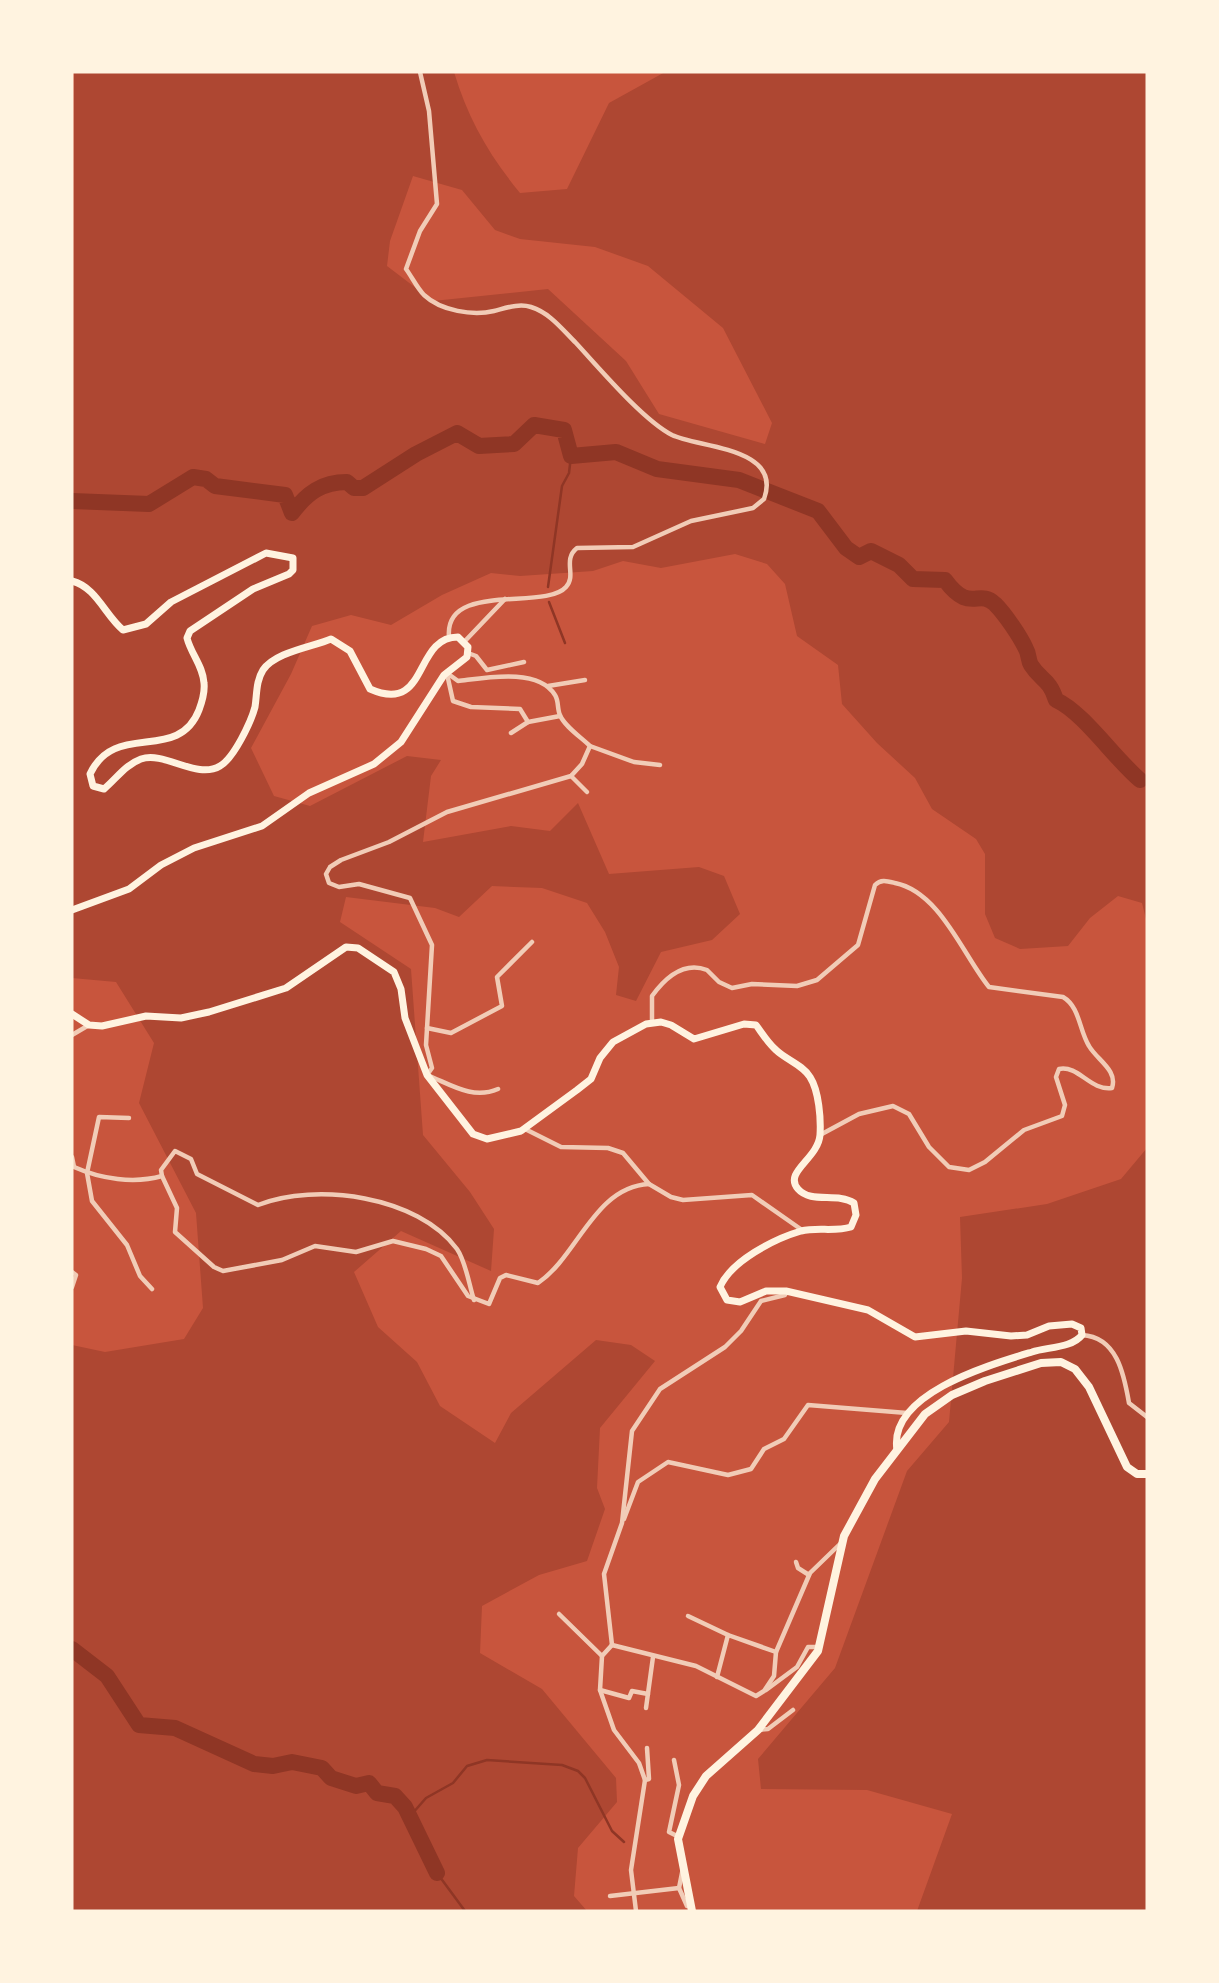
<svg xmlns="http://www.w3.org/2000/svg" width="1219" height="1983" viewBox="0 0 1219 1983" font-family="'Archivo Narrow',sans-serif">
<style>
.green{fill:#ae4732;fill-rule:evenodd}
.lines{fill:none;stroke-linecap:round;stroke-linejoin:round}
.stream{stroke:#8f3625;stroke-width:2.5}
.river{stroke:#8f3625;stroke-width:16}
.minor{stroke:#f1ccb7;stroke-width:4.5}
.secondary{stroke:#fff3e0;stroke-width:7}
.primary{stroke:#fff3e0;stroke-width:8}
</style>
<rect width="100%" height="100%" fill="#c8553d"/>
<!-- green -->
<g class="green">
<path d="M74,72H454C468,119 489,155 520,193L567,189L609,103L665,72H1147V923L1142,903L1118,896L1090,918L1068,946L1020,949L995,938L985,914V854L976,839L932,809L915,778L877,743L842,704L838,665L797,636L785,584L767,564L735,554L661,568L623,561L593,571L520,576L491,573L442,595L391,625L351,615L312,626L291,674L251,748L274,796L310,806L407,756L441,760L431,776L423,842L511,826L550,831L578,803L609,874L699,867L724,876L740,914L712,940L661,952L636,1001L616,995L619,967L605,932L587,903L542,888L492,886L459,917L435,908L346,897L340,922L411,969L423,1135L470,1192L494,1229L491,1271L401,1231L354,1272L378,1327L417,1362L440,1406L495,1443L511,1413L596,1340L631,1345L655,1361L600,1428L597,1488L605,1509L587,1561L539,1575L482,1606L480,1653L542,1689L616,1778L617,1802L578,1848L574,1896L587,1911H72V1345L105,1352L184,1339L203,1308L196,1213L139,1103L154,1043L116,982L72,978ZM413,176L462,190L495,230L520,239L595,247L648,266L723,328L772,423L765,444L659,414L626,361L548,289L433,301L387,266L390,241Z"/>
<polygon points="1147,1148 1147,1911 917,1911 952,1814 867,1790 761,1789 758,1759 835,1668 907,1471 949,1422 962,1278 960,1217 1047,1204 1121,1179"/>
</g>
<g class="lines">
<!-- stream -->
<g class="stream">
<polyline points="548,587 562,486 569,473 571,456"/>
<polyline points="549,602 565,643"/>
<polyline points="407,1815 412,1814 426,1798 453,1783 467,1766 487,1760 562,1765 578,1771 585,1778 612,1831 624,1842"/>
<polyline points="437,1873 465,1911"/>
</g>
<!-- river -->
<g class="river">
<path d="M72,501L149,504L193,477L206,479L215,486L285,495L292,513C307,493 322,482 347,482L354,488H363L416,454L457,433L479,446L514,444L534,425L564,430L571,456L616,452L657,469L739,480L818,511L846,548L859,557L871,551L899,565L913,579L945,580C970,614 978,588 995,604C1005,614 1020,636 1026,649C1029,654 1028,660 1031,665C1041,681 1049,678 1056,700C1083,712 1114,758 1140,780"/>
<polyline points="72,1649 107,1676 139,1725 175,1728 254,1764 273,1766 292,1762 322,1768 331,1778 356,1786 369,1783 377,1793 395,1796 405,1807 437,1873"/>
</g>
<!-- minor -->
<g class="minor">
<path d="M420,72L429,111L437,204L420,231L406,269C412,277 417,288 424,295C441,311 473,316 494,311C506,308 519,303 531,307C550,313 562,329 576,343C600,369 643,420 672,435C699,448 783,447 764,499L753,508L691,521L633,547L577,548C562,560 577,575 566,587C545,611 444,581 449,637"/>
<polyline points="465,641 505,599"/>
<polyline points="468,653 476,656 487,670 524,662"/>
<path d="M447,673L458,681C484,678 538,667 555,695C559,701 557,709 560,715C564,726 582,738 590,746L582,764L571,776L447,812L389,842L341,860L330,867L326,874L329,883L339,887L359,884L410,898L432,945L426,1045L432,1068L427,1075C450,1084 472,1100 498,1089"/>
<polyline points="447,674 453,701 471,707 520,709 528,722 560,716"/>
<polyline points="548,686 585,680"/>
<polyline points="511,733 528,722"/>
<polyline points="590,746 634,762 660,765"/>
<polyline points="571,776 587,792"/>
<path d="M652,1022V996C665,978 684,961 707,970L719,982L732,988L752,984L797,986L817,980L858,945L875,885C881,879 887,881 895,883C940,892 963,955 989,987L1063,997C1080,1007 1079,1030 1089,1046C1097,1060 1118,1070 1112,1088C1090,1091 1079,1065 1059,1069L1056,1077L1065,1105L1062,1116L1024,1130L985,1162L969,1170L949,1167L929,1147L909,1114L893,1106L859,1114L820,1135"/>
<polyline points="427,1028 451,1033 502,1006 497,977 532,942"/>
<polyline points="72,1035 89,1025"/>
<polyline points="129,1118 99,1117 87,1173 92,1201 127,1245 140,1276 152,1289"/>
<polyline points="525,1129 561,1147 608,1148 623,1153 649,1184 671,1197 683,1200 752,1195 802,1230"/>
<path d="M72,1157L74,1167C101,1179 134,1184 162,1176L177,1208L175,1232L214,1267L223,1271L282,1260L315,1246L356,1252L393,1241L426,1249L441,1256L468,1296L489,1304L500,1278L506,1275L538,1283C578,1256 594,1187 649,1184"/>
<path d="M162,1176L161,1170L175,1151L191,1159L197,1174L258,1205C316,1182 418,1196 457,1249C466,1262 469,1285 474,1300"/>
<polyline points="72,1272 76,1275 72,1287"/>
<path d="M1082,1335C1117,1337 1124,1374 1129,1403L1147,1417"/>
<polyline points="624,1519 638,1482 668,1462 728,1475 751,1469 764,1449 784,1439 808,1405 907,1413"/>
<polyline points="796,1562 798,1568 809,1575"/>
<polyline points="559,1614 602,1656"/>
<polyline points="688,1616 728,1635"/>
<polyline points="612,1645 604,1574 622,1523 632,1431 660,1389 725,1347 741,1331 761,1301 785,1295 786,1291"/>
<polyline points="612,1645 696,1666 756,1696 764,1691 774,1676 776,1652 810,1573 840,1544"/>
<polyline points="612,1645 602,1656 600,1690 614,1730 639,1763 645,1780 631,1870 636,1911"/>
<polyline points="717,1677 728,1635 776,1652"/>
<polyline points="600,1690 629,1698 632,1691 648,1694"/>
<polyline points="766,1690 797,1667 808,1647 818,1647"/>
<polyline points="646,1708 653,1657"/>
<polyline points="758,1730 768,1729 793,1710"/>
<polyline points="674,1760 679,1785 669,1832 679,1837"/>
<polyline points="645,1780 649,1779 647,1748"/>
<polyline points="683,1868 679,1888 687,1906 690,1906"/>
<polyline points="610,1896 679,1888"/>
</g>
<!-- secondary -->
<g class="secondary">
<path d="M72,581C96,587 105,615 123,630L146,624L171,602L266,553L293,558V570L289,574L253,589L190,631L187,638C191,654 203,666 204,683C205,692 202,702 199,710C178,764 115,720 90,774L93,786L104,789C117,778 125,765 141,759C165,751 197,780 220,766C234,758 251,722 255,707C257,694 256,681 263,670C275,652 312,647 331,639L350,651L370,689C429,715 413,637 458,637L468,647L467,657L444,675L401,742L374,764L309,793L262,826L194,848L161,865L129,889L72,910"/>
<path d="M72,1014L89,1025L102,1026L146,1016L181,1018L209,1012L286,988L346,947L358,948L394,972L401,989L405,1018L427,1075L473,1134L487,1139L521,1131L577,1090L591,1079L600,1058L613,1042L646,1024L661,1022L671,1025L694,1039L744,1024L756,1025C762,1033 768,1043 776,1050C785,1059 803,1065 810,1077C819,1091 821,1119 820,1135C818,1159 783,1172 798,1189C811,1204 837,1192 854,1203L856,1215L851,1227C835,1232 817,1227 801,1231C774,1239 731,1261 720,1287L727,1300L740,1302L766,1291H786L868,1310L915,1337L966,1331L1011,1336L1027,1335L1049,1326L1072,1324L1081,1328L1082,1335C1072,1348 1047,1347 1032,1352C989,1365 888,1394 897,1450"/>
</g>
<!-- primary -->
<polyline class="primary" points="692,1911 678,1839 693,1796 706,1776 758,1730 818,1651 844,1536 875,1479 925,1414 952,1395 985,1381 1041,1363 1061,1362 1075,1369 1089,1387 1127,1467 1137,1474 1147,1474"/>
</g>
<!-- border -->
<rect width="1219" height="1983" fill="none" stroke="#fff3e0" stroke-width="147"/>
</svg>
